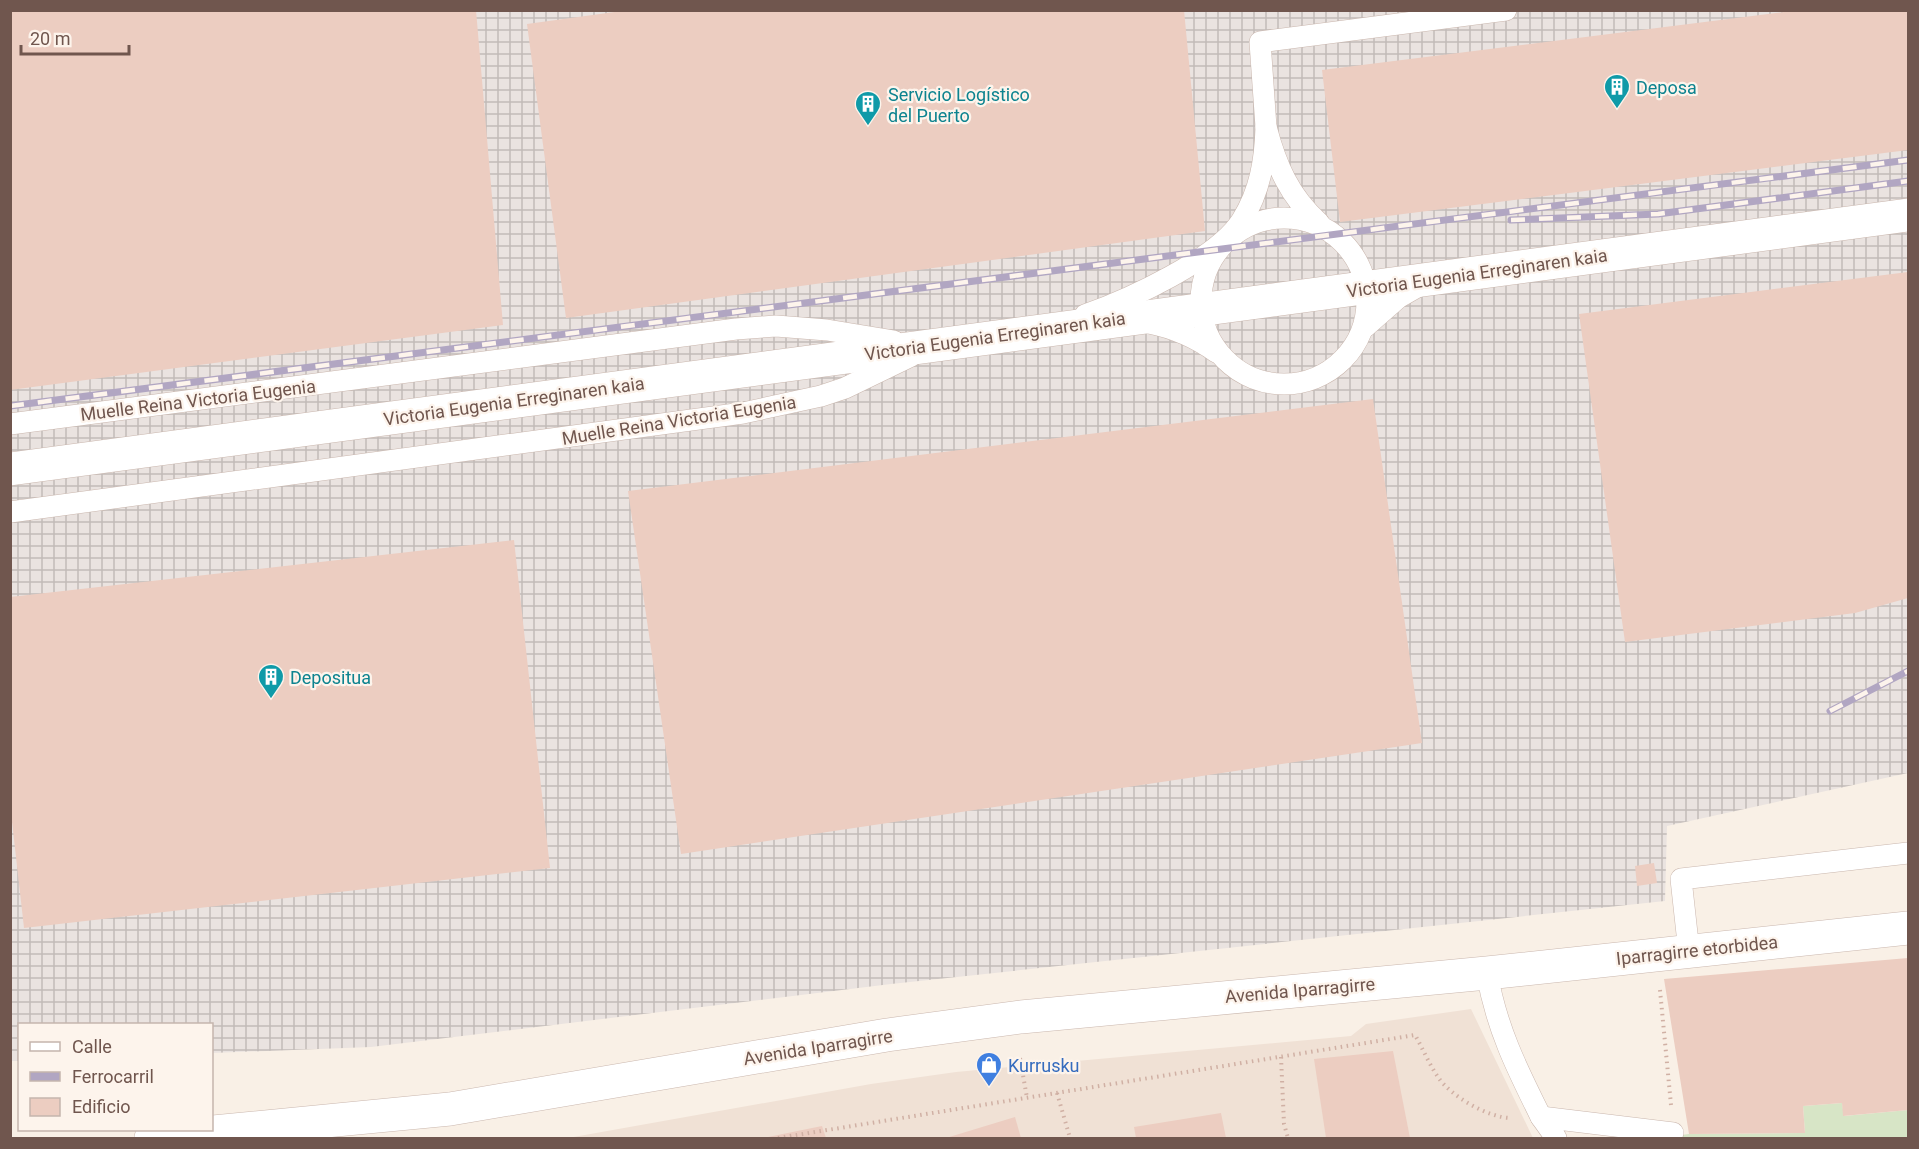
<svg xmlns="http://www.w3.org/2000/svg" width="1919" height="1149" viewBox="0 0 1919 1149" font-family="Roboto,sans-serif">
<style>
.residential{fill:#f0e1d5}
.industrial{fill:url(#industrial-grid)}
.green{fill:#d7e5c6}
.building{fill:#eccdc1}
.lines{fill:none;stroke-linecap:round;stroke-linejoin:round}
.service-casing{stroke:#cab7ae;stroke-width:22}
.minor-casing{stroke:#cab7ae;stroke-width:34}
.tertiary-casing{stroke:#cab7ae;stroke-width:34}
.path{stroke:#d0b0a4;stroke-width:4;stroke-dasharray:1.5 4.5;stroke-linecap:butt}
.service{stroke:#fff;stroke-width:21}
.minor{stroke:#fff;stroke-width:33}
.tertiary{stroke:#fff;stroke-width:33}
.rail-casing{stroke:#b1a6c2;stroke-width:7}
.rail{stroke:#fdf4ec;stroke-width:4.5;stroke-dasharray:14;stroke-linecap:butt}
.labels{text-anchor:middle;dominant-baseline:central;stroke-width:4.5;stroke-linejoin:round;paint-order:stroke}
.culture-label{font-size:18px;fill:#0d838f;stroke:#fdf4ec;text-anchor:start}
.street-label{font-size:18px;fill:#70564e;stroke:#fdf4ec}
.shop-label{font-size:18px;fill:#366cbe;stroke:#fdf4ec;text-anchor:start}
</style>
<defs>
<pattern id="industrial-grid" width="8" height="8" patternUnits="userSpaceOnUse" patternTransform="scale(1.5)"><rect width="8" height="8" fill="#eae3e0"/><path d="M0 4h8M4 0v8" fill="none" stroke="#c2bbb8"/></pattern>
</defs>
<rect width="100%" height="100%" fill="#f9f0e6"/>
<!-- residential -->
<polygon class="residential" points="1471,1009 1533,1138 568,1138 871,1084 956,1072 1351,1036 1366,1024"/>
<!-- industrial -->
<polygon class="industrial" points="10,11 1908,11 1908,773 1667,826 1665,901 891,984 371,1047 212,1053 212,1024 20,1024 19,1061 11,1061"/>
<!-- green -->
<polygon class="green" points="1842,1103 1844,1116 1908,1110 1908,1138 1658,1138 1689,1134 1805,1133 1803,1106"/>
<!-- building -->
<g class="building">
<polygon points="10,10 476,10 503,325 10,390"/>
<polygon points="629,10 1184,10 1205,231 566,318 527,24"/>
<polygon points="1800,10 1908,10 1908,150 1340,222 1322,70"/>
<polygon points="1908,272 1908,598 1855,613 1625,642 1579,314"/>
<polygon points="1373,399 1422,743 681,854 628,491"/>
<polygon points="514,540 550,868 24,928 10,804 10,597"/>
<polygon points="1654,863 1657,883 1637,886 1635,866"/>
<polygon points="1908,958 1908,1110 1843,1116 1842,1103 1803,1106 1805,1133 1689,1134 1664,979"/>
<polygon points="1393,1051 1410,1138 1326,1138 1314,1059"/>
<polygon points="1221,1113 1226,1138 1136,1138 1134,1127"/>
<polygon points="1015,1117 1021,1138 946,1138"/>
<polygon points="822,1126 826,1138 768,1138 768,1137"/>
</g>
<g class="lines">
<defs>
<g id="service">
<polyline points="1266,127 1260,42 1506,10"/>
<circle cx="1284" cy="301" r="83"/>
<path d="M1085,315C1128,300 1218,259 1242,220C1260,191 1265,161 1266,127C1276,165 1289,196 1319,223"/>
<path d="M1149,323C1174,328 1195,337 1216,352"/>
<polyline points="1365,327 1398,298 1419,286"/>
<polyline points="10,424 736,329 776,326 827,330 894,341"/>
<polyline points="10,512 743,413 821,396 845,388 911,356"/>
<polyline points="1689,952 1681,879 1908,853"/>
<path d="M1487,973C1496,1027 1517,1069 1541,1117"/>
<polyline points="1556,1138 1541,1117 1673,1133"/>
</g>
<polyline id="minor" points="10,469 1908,215"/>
<polyline id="tertiary" points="151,1138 450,1109 887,1035 1021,1017 1487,973 1908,928"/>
</defs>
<!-- service casing -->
<use href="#service" class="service-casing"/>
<!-- minor casing -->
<use href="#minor" class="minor-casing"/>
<!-- tertiary casing -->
<use href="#tertiary" class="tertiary-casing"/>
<!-- path -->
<g class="path">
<polyline points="1660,990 1671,1105"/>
<polyline points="1281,1057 1284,1124 1288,1138"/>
<polyline points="1020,1058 1027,1098"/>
<polyline points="1057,1093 1070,1138"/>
<path d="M778,1138L1415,1035C1423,1049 1429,1064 1438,1077C1450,1096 1489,1118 1511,1118"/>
</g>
<!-- service -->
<use href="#service" class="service"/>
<!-- minor -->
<use href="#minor" class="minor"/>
<!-- tertiary -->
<use href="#tertiary" class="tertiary"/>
<defs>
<g id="rail">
<polyline points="1511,220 1658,214 1908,181"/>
<polyline points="10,406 1908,160"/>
<polyline points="1830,711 1908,671"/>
</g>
</defs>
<!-- rail casing -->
<use href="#rail" class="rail-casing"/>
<!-- rail -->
<use href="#rail" class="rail"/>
</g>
<!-- icons -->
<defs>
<symbol id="building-pin" viewBox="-11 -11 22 30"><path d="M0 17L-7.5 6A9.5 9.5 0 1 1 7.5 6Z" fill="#0f9aa8" stroke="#fdf4ec"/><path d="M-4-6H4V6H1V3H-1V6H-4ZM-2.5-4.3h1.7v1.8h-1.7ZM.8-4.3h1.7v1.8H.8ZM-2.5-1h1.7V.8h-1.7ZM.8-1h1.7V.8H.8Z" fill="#fff"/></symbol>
<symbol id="shop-pin" viewBox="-11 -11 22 30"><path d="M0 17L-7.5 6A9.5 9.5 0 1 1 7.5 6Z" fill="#3f7fe0" stroke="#fdf4ec"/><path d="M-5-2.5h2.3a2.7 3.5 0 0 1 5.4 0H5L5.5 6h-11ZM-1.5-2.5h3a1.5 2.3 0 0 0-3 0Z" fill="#fff"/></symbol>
</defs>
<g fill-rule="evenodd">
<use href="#building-pin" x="1602" y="72" width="30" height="40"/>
<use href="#building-pin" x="853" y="89" width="30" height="40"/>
<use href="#building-pin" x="256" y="662" width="30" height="40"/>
<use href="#shop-pin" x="974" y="1050" width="30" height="40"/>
</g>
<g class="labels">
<!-- culture labels -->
<g class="culture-label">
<text x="1636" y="87">Deposa</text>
<text x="888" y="94">Servicio Logístico<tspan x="888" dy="21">del Puerto</tspan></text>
<text x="290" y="677">Depositua</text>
</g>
<!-- street labels -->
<g class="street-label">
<text transform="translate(1477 273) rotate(-8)">Victoria Eugenia Erreginaren kaia</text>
<text transform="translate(995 336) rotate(-8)">Victoria Eugenia Erreginaren kaia</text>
<text transform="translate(198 400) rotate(-7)">Muelle Reina Victoria Eugenia</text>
<text transform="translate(514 401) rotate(-8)">Victoria Eugenia Erreginaren kaia</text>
<text transform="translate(679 420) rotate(-9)">Muelle Reina Victoria Eugenia</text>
<text transform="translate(1697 950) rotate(-6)">Iparragirre etorbidea</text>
<text transform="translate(1300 990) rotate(-5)">Avenida Iparragirre</text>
<text transform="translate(818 1047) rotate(-9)">Avenida Iparragirre</text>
</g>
<!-- shop labels -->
<g class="shop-label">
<text x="1008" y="1065">Kurrusku</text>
</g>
</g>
<!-- border -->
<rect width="1919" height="1149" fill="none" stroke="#70564e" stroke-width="24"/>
<!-- legend -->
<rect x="18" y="1023" width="195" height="108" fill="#fdf4ec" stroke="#c5b5ad" stroke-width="1.5"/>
<rect x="30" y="1042" width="30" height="9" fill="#ffffff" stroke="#c5b5ad" stroke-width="1.5"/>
<text x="72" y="1053" font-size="18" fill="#70564e">Calle</text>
<rect x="30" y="1072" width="30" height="9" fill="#b1a6c2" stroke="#c5b5ad" stroke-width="1.5"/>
<text x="72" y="1083" font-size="18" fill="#70564e">Ferrocarril</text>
<rect x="30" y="1098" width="30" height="18" fill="#eccdc1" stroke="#c5b5ad" stroke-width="1.5"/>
<text x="72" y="1113" font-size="18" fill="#70564e">Edificio</text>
<!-- scale -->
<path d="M21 45v9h108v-9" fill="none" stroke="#70564e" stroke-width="3"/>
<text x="30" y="45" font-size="18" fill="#70564e" stroke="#fdf4ec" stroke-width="4.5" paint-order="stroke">20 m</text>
</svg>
